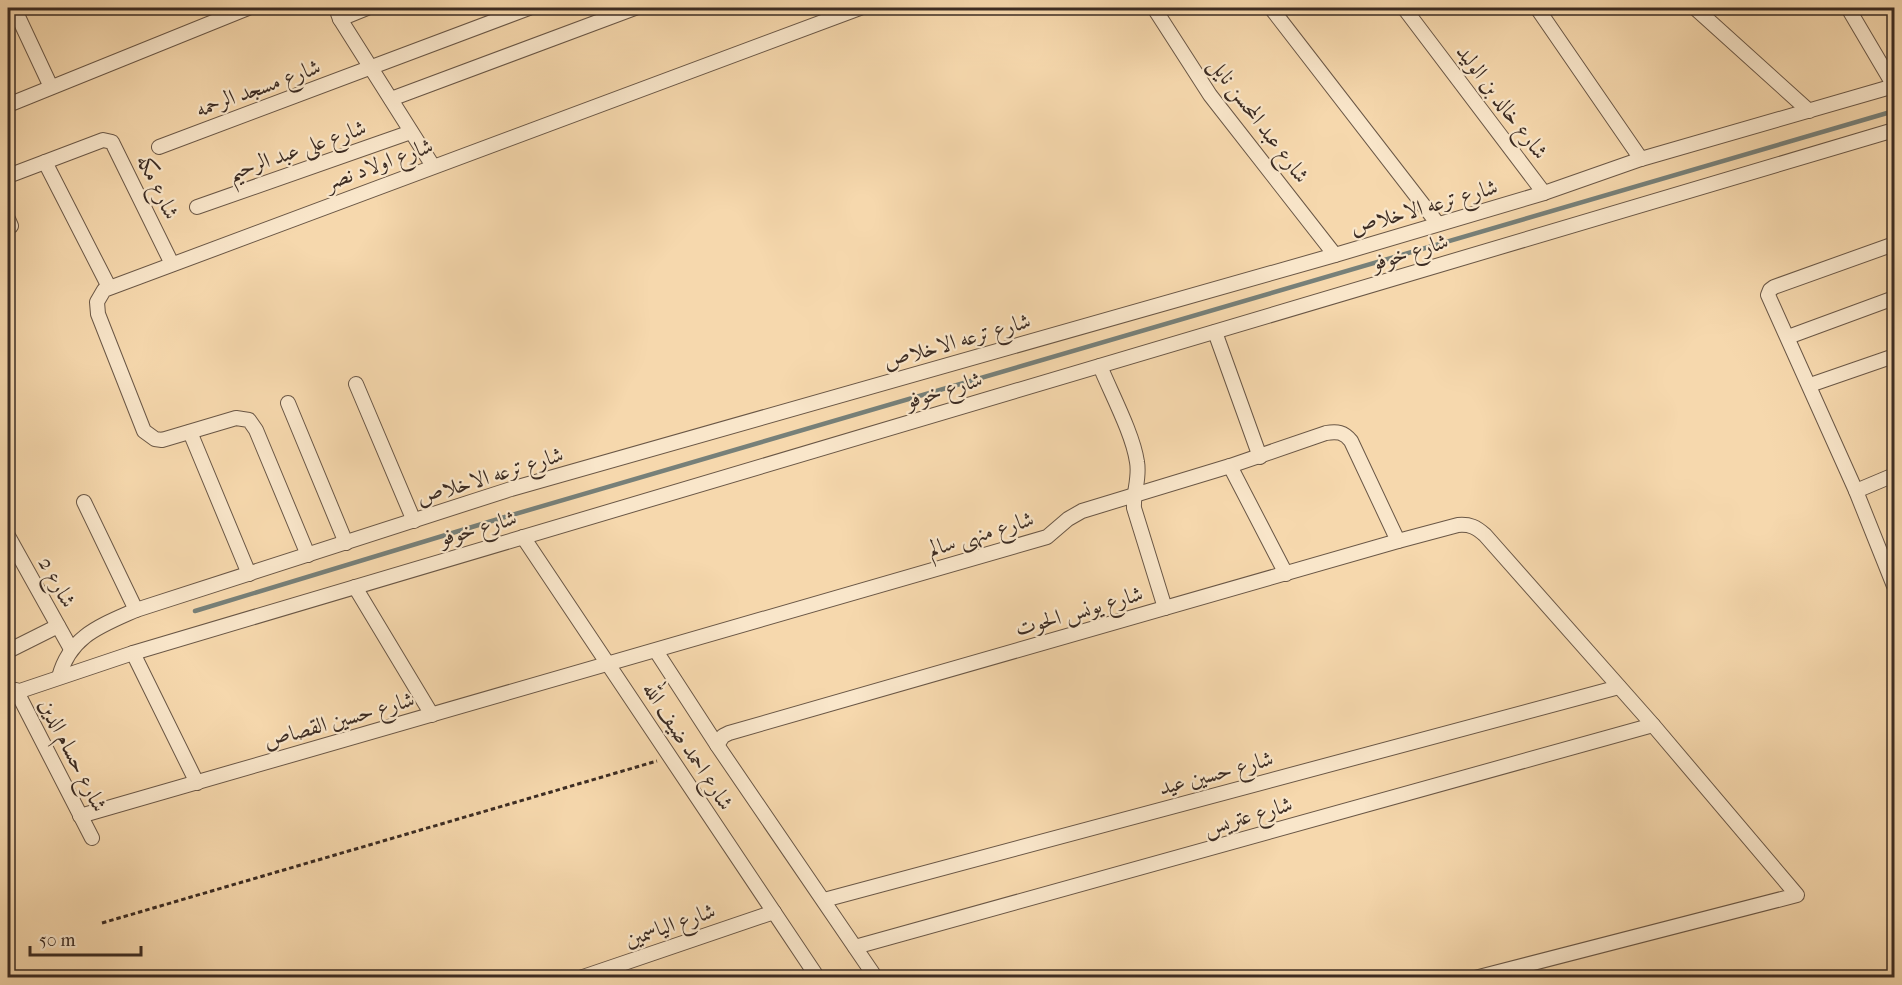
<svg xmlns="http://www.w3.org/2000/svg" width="1902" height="985" viewBox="0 0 1902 985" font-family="'IM FELL French Canon',Amiri,serif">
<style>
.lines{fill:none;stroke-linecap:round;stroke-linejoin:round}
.stream{stroke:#778079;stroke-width:4.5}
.street-casing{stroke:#6a5746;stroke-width:16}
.path{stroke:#3c2c23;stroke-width:3;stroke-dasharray:4.5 3;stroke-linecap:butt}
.street{stroke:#f9e6ca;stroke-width:14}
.labels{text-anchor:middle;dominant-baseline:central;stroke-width:4.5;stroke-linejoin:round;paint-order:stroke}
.street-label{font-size:22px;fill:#3c2c23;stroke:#f9e6ca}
</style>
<rect width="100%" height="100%" fill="#f6d8ad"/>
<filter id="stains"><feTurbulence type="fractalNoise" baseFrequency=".00333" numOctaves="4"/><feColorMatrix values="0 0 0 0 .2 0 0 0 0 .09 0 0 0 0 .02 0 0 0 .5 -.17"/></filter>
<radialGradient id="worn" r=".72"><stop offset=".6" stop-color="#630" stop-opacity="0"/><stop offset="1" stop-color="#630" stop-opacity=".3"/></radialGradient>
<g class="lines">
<!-- stream -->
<polyline class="stream" points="195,611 505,517 1894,111"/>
<defs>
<g id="street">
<polyline points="14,8 51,87"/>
<polyline points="336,8 340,19 433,166"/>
<polyline points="1154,8 1210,95 1335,255"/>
<polyline points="1271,8 1438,224"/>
<polyline points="1404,8 1544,193"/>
<polyline points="1537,8 1641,159"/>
<polyline points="1695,8 1809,111"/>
<polyline points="1848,8 1894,86"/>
<polyline points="340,19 367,8"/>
<polyline points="391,99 635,8"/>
<polyline points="8,105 248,8"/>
<polyline points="159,147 529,8"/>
<polyline points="45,162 109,287"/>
<polyline points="8,176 103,140 112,142 172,264"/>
<polyline points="197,207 411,132"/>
<polyline points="8,219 11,226"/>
<polyline points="1894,244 1774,287 1770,290 1768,295 1856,491 1894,586"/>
<polyline points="1215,332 1260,457"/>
<polyline points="1788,337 1894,298"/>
<path d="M1100,366C1111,393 1133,434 1137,462C1140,478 1133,493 1134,508L1165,608"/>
<polyline points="356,384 414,521"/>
<polyline points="1810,385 1894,356"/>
<polyline points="288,403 346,543"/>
<polyline points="190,432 249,574"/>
<polyline points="1230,466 1286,574"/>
<polyline points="1856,491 1894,475"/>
<polyline points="84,502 136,610"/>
<polyline points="8,536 71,649"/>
<polyline points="523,537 818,978"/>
<polyline points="308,555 256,430 249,420 236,418 162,440 155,439 144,431 98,314 97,302 104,290 860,8"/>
<polyline points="355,587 432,715"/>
<polyline points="8,651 58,626"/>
<polyline points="656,651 717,745 876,978"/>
<polyline points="133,653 197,783"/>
<path d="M59,677C70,636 100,626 136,610L511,489L1335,255L1544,193L1641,159L1894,86"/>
<polyline points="16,690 92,838"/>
<polyline points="8,695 133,653 1894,130"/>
<path d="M717,745L723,736L729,733L1398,541L1458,525C1470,524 1476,527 1485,535L1653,725L1797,895L1475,978"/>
<path d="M80,816L1047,537L1068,519L1082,511L1230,466L1326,433C1337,431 1344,432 1351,441L1398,541"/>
<polyline points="824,900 1619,687"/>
<polyline points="855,947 1653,725"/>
<polyline points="580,978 774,912"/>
</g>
</defs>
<!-- street casing -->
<use href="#street" class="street-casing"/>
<!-- path -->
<polyline class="path" points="102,923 657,761"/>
<!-- street -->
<use href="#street" class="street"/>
</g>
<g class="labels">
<!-- street labels -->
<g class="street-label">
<text transform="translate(258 88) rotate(-20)">شارع مسجد الرحمه</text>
<text transform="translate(1502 102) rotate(53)">شارع خالد بن الوليد</text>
<text transform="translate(1259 120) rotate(53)">شارع عبد المحسن نايل</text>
<text transform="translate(297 150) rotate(-19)">شارع على عبد الرحيم</text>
<text transform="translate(379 164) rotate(-20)">شارع اولاد نصر</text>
<text transform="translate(158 187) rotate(64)">شارع مكه</text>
<text transform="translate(1424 207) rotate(-16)">شارع ترعه الاخلاص</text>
<text transform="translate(1410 252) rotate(-17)">شارع خوفو</text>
<text transform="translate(957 341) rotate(-16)">شارع ترعه الاخلاص</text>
<text transform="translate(944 390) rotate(-17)">شارع خوفو</text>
<text transform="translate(490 476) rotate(-17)">شارع ترعه الاخلاص</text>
<text transform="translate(478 528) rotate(-16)">شارع خوفو</text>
<text transform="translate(981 534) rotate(-17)">شارع منهى سالم</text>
<text transform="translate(57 582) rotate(61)">شارع 2</text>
<text transform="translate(1079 611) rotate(-16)">شارع يونس الحوت</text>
<text transform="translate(339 720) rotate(-16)">شارع حسين القصاص</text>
<text transform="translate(688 746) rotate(57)">شارع احمد ضيف الله</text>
<text transform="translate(73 755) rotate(63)">شارع حسام الدين</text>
<text transform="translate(1216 773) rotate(-15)">شارع حسين عيد</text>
<text transform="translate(1248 816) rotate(-16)">شارع عتريس</text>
<text transform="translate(670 925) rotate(-19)">شارع الياسمين</text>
</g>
</g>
<!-- margin -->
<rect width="1902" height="985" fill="none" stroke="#f6d8ad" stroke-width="30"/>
<rect x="9" y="9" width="1884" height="967" fill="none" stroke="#3c2c23" stroke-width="3"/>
<rect x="15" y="15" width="1872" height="955" fill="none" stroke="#3c2c23" stroke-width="1.5"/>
<!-- scale -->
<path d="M30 946v9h111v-9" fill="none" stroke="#3c2c23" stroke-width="3"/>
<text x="39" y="946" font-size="18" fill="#3c2c23" stroke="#f9e6ca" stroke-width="4.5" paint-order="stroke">50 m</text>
<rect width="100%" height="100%" filter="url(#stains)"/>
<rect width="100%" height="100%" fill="url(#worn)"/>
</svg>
